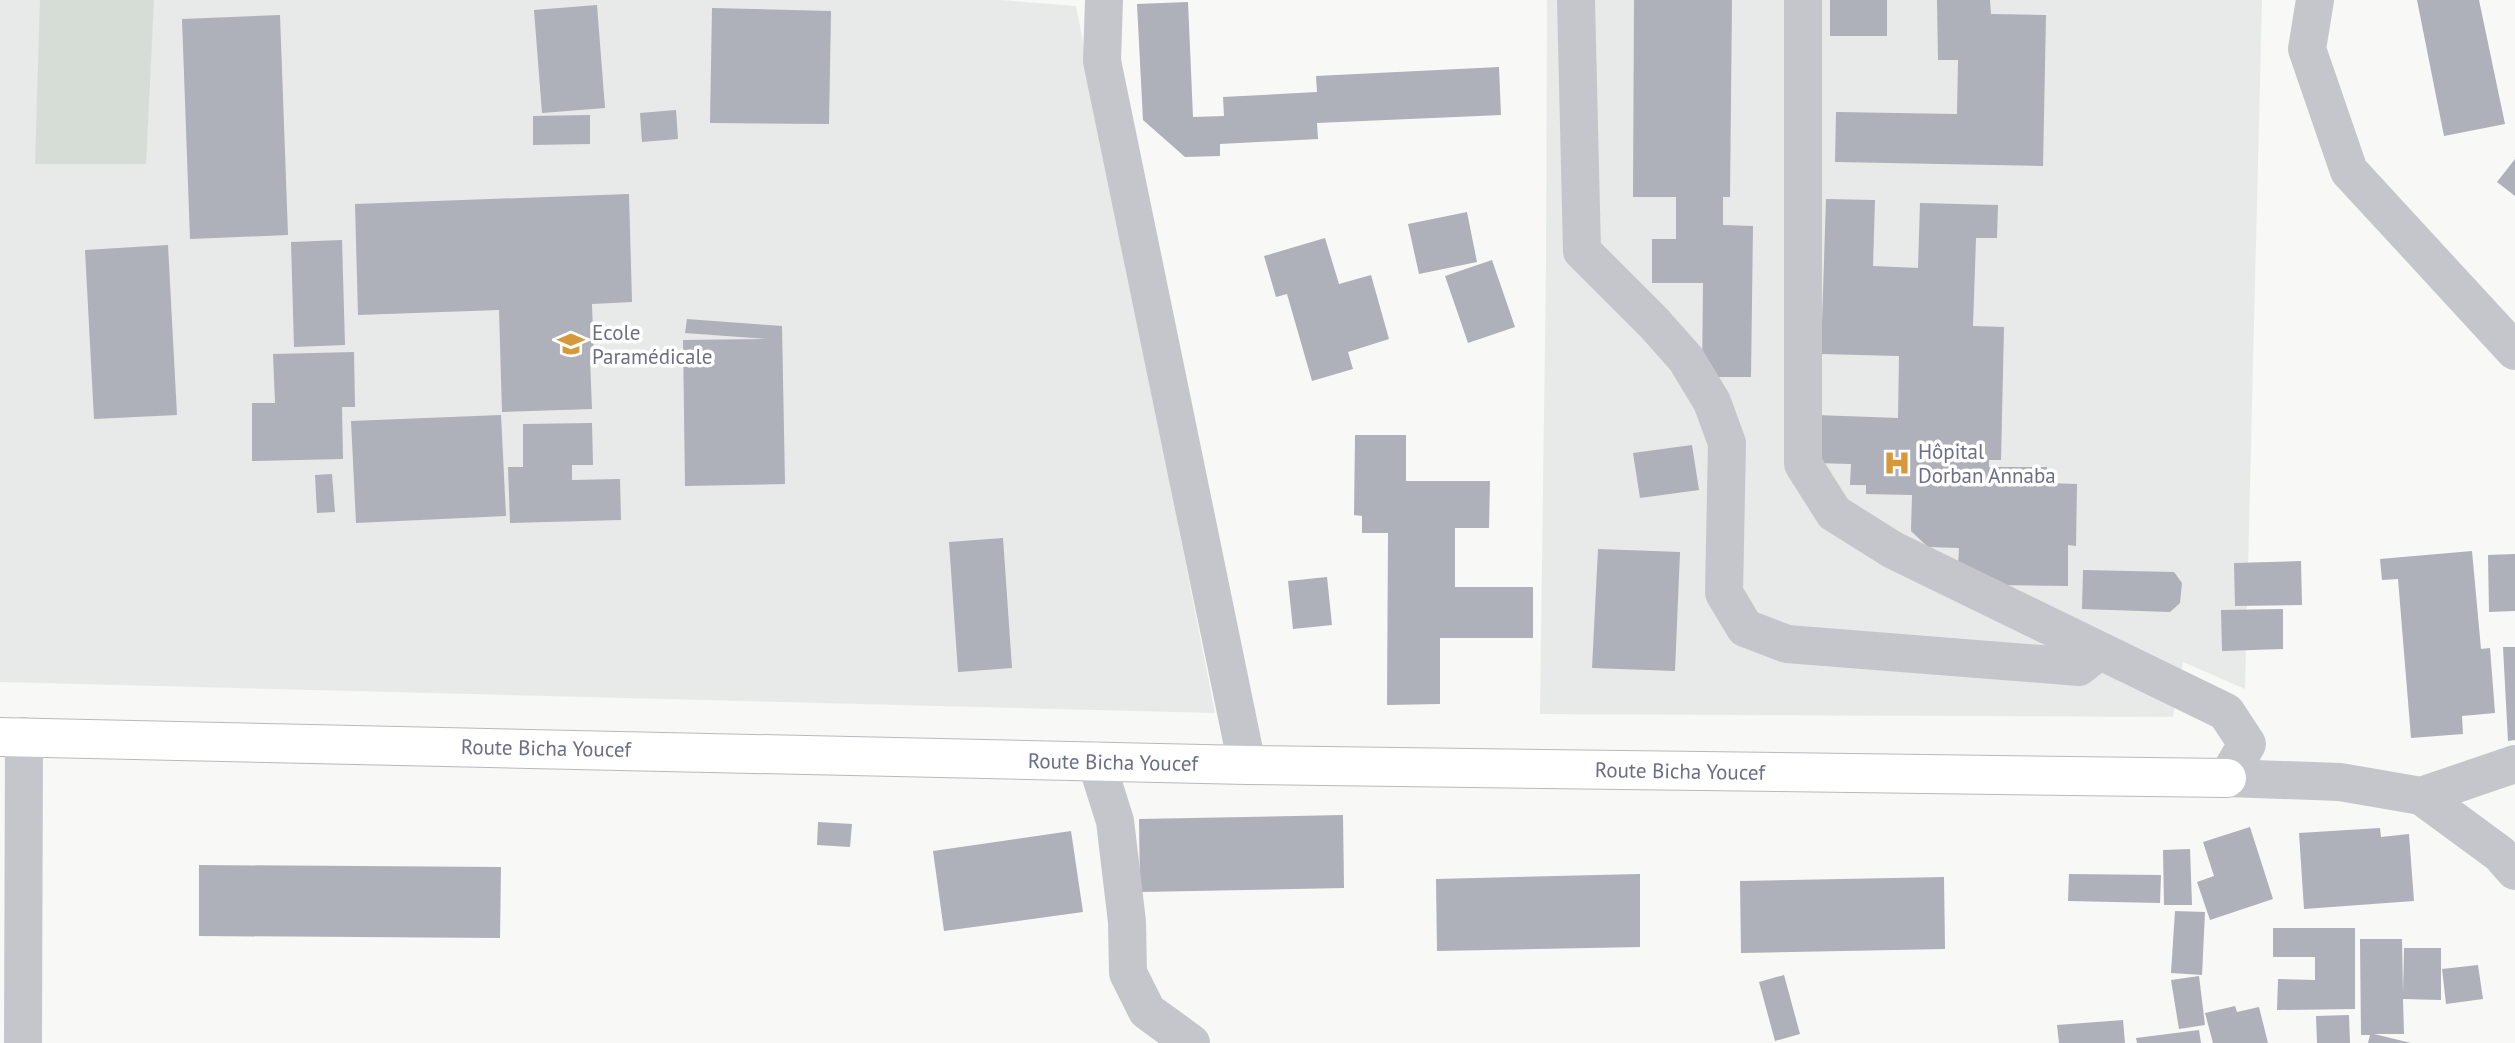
<svg xmlns="http://www.w3.org/2000/svg" width="2515" height="1043" viewBox="0 0 2515 1043" font-family="'PT Sans',sans-serif">
<style>
.built{fill:#e8e9e9}
.green{fill:#d6ddd6}
.building{fill:#aeb0ba}
.lines{fill:none;stroke-linecap:round;stroke-linejoin:round}
.major-casing{stroke:#b8b9bf;stroke-width:40}
.minor{stroke:#c4c6cb;stroke-width:38}
.major{stroke:#fff;stroke-width:38}
.labels{text-anchor:middle;dominant-baseline:central;stroke-width:7;stroke-linejoin:round;paint-order:stroke}
.poi-label{font-size:21px;fill:#6a6f85;stroke:#fff;text-anchor:start}
.street-label{font-size:21px;fill:#6a6f85;stroke:#fff}
</style>
<rect width="100%" height="100%" fill="#f8f8f6"/>
<!-- built -->
<g class="built">
<polygon points="0,0 1001,0 1076,6 1215,713 0,682"/>
<polygon points="1547,0 2262,0 2245,689 2183,662 2173,717 1540,714 1546,265"/>
</g>
<!-- green -->
<polygon class="green" points="40,0 154,0 146,164 35,164"/>
<!-- building -->
<g class="building">
<polygon points="1634,0 1732,0 1730,197 1723,197 1723,225 1753,226 1751,377 1702,377 1703,283 1652,283 1652,239 1676,239 1676,197 1633,197"/>
<rect x="1830" y="0" width="57" height="36"/>
<polygon points="1937,0 1990,0 1991,14 2046,15 2043,166 1835,162 1836,112 1957,114 1958,60 1938,60"/>
<polygon points="2417,0 2479,0 2505,124 2444,136"/>
<polygon points="1188,2 1193,117 1224,116 1223,97 1317,92 1316,76 1499,67 1501,115 1317,123 1318,139 1220,144 1220,156 1185,157 1143,120 1137,4"/>
<polygon points="597,5 605,108 542,113 534,10"/>
<polygon points="712,8 831,11 829,124 710,123"/>
<polygon points="280,15 288,235 190,239 182,19"/>
<polygon points="676,110 678,139 642,142 640,113"/>
<polygon points="590,115 590,144 533,145 533,116"/>
<polygon points="2515,159 2515,196 2497,182"/>
<polygon points="629,194 632,302 592,304 594,359 590,360 592,409 502,412 499,310 358,315 355,204"/>
<polygon points="1826,199 1875,200 1873,266 1918,268 1920,203 1998,205 1997,238 1976,238 1973,326 2004,327 2001,460 1989,460 1989,467 2047,467 2047,483 2077,484 2076,546 2068,545 2068,586 1995,585 1958,566 1959,548 1928,547 1911,531 1912,495 1866,494 1866,485 1850,485 1851,464 1815,463 1816,415 1898,418 1899,356 1821,354"/>
<polygon points="1467,212 1477,262 1419,274 1408,224"/>
<polygon points="1325,238 1339,284 1371,275 1389,339 1348,352 1353,369 1312,381 1287,294 1276,297 1264,256"/>
<polygon points="342,240 345,345 294,347 291,242"/>
<polygon points="168,245 177,415 94,419 85,250"/>
<polygon points="1492,260 1515,327 1468,343 1445,276"/>
<polygon points="687,319 782,326 785,484 685,486 683,340 767,339 685,333"/>
<polygon points="354,352 355,407 342,407 343,459 252,461 252,403 275,403 273,354"/>
<polygon points="501,415 506,516 356,523 351,421"/>
<polygon points="592,423 593,465 572,465 572,480 620,479 621,520 510,523 508,467 523,467 523,424"/>
<polygon points="1355,435 1406,435 1406,481 1490,481 1489,528 1455,528 1455,587 1533,587 1533,638 1440,638 1440,704 1387,705 1388,533 1362,533 1362,516 1354,515"/>
<polygon points="1692,445 1699,490 1640,498 1633,453"/>
<polygon points="332,474 335,512 317,513 315,475"/>
<polygon points="1003,538 1012,668 958,672 949,542"/>
<polygon points="1598,549 1680,552 1675,671 1592,668"/>
<polygon points="2472,551 2481,649 2490,648 2495,713 2462,716 2463,734 2411,738 2398,579 2382,580 2380,559"/>
<polygon points="2515,554 2515,611 2489,612 2488,555"/>
<polygon points="2301,561 2302,605 2235,606 2234,563"/>
<polygon points="2083,570 2174,572 2182,583 2180,603 2170,612 2082,609"/>
<polygon points="1327,577 1332,625 1293,629 1288,581"/>
<polygon points="2283,609 2283,649 2222,651 2221,610"/>
<polygon points="2503,647 2515,647 2515,740 2508,741"/>
<polygon points="1343,815 1344,888 1140,892 1139,819"/>
<polygon points="818,822 852,824 850,847 817,845"/>
<polygon points="2250,827 2273,899 2210,920 2197,882 2214,876 2203,842"/>
<polygon points="2380,828 2381,837 2409,834 2414,901 2304,909 2299,833"/>
<polygon points="1071,831 1083,912 944,931 933,851"/>
<polygon points="2190,849 2192,905 2164,905 2163,850"/>
<polygon points="199,865 501,867 500,938 199,936"/>
<polygon points="1640,874 1640,947 1437,951 1436,879"/>
<polygon points="2069,874 2161,875 2160,903 2068,901"/>
<polygon points="1944,877 1945,949 1741,953 1740,881"/>
<polygon points="2175,911 2205,912 2202,975 2171,973"/>
<polygon points="2273,928 2355,928 2355,1009 2277,1010 2278,979 2315,980 2315,957 2273,957"/>
<polygon points="2360,939 2402,939 2403,994 2404,948 2441,948 2441,1000 2403,999 2404,1034 2374,1034 2411,1043 2368,1043 2370,1035 2361,1035"/>
<polygon points="2478,965 2483,999 2446,1004 2442,969"/>
<polygon points="1784,975 1800,1034 1775,1041 1759,982"/>
<polygon points="2199,976 2205,1025 2179,1029 2171,980"/>
<polygon points="2235,1006 2237,1012 2259,1007 2268,1043 2213,1043 2205,1013"/>
<polygon points="2349,1015 2350,1043 2317,1043 2316,1016"/>
<polygon points="2123,1020 2125,1043 2059,1043 2057,1025"/>
<polygon points="2199,1030 2201,1043 2137,1043 2136,1038"/>
</g>
<g class="lines">
<defs>
<polyline id="major" points="0,737 1247,765 2227,778"/>
</defs>
<!-- major casing -->
<use href="#major" class="major-casing"/>
<!-- minor -->
<g class="minor">
<polyline points="1104,0 1102,61 1247,765"/>
<polyline points="1576,0 1582,251 1654,323 1686,359 1712,402 1727,443 1724,593 1745,628 1787,644 2079,667 2099,651"/>
<polyline points="1803,0 1803,464 1834,513 1893,550 2226,712 2247,744 2227,778 2340,782 2421,796 2500,854 2515,871"/>
<polyline points="2315,0 2307,49 2349,171 2515,351"/>
<polyline points="1096,761 1115,821 1127,922 1128,973 1147,1011 1191,1043"/>
<polyline points="2421,796 2515,764"/>
<polyline points="23,1043 24,736"/>
</g>
<!-- major -->
<use href="#major" class="major"/>
</g>
<!-- icons -->
<defs>
<symbol id="university-bare" viewBox="-9 -9 18 18"><path d="M0-5L7-2L0 1L-7-2ZM-4 1L0 2.5L4 1V4Q0 6-4 4Z" fill="#d69839" stroke="#fff" stroke-width="2.5" paint-order="stroke"/></symbol>
<symbol id="hospital-bare" viewBox="-9 -9 18 18"><path d="M-5-5h3v3.5h4V-5h3V5h-3V1.5h-4V5h-3Z" fill="#d69839" stroke="#fff" stroke-width="2.5" paint-order="stroke"/></symbol>
</defs>
<g fill-rule="evenodd">
<use href="#university-bare" x="552" y="325" width="38" height="38"/>
<use href="#hospital-bare" x="1878" y="444" width="38" height="38"/>
</g>
<g class="labels">
<!-- poi labels -->
<g class="poi-label">
<text x="592" y="332">Ecole<tspan x="592" dy="24">Paramédicale</tspan></text>
<text x="1918" y="451">Hôpital<tspan x="1918" dy="24">Dorban Annaba</tspan></text>
</g>
<!-- street labels -->
<g class="street-label">
<text transform="translate(546 748) rotate(1)">Route Bicha Youcef</text>
<text transform="translate(1113 762) rotate(1)">Route Bicha Youcef</text>
<text transform="translate(1680 771) rotate(1)">Route Bicha Youcef</text>
</g>
</g>
</svg>
